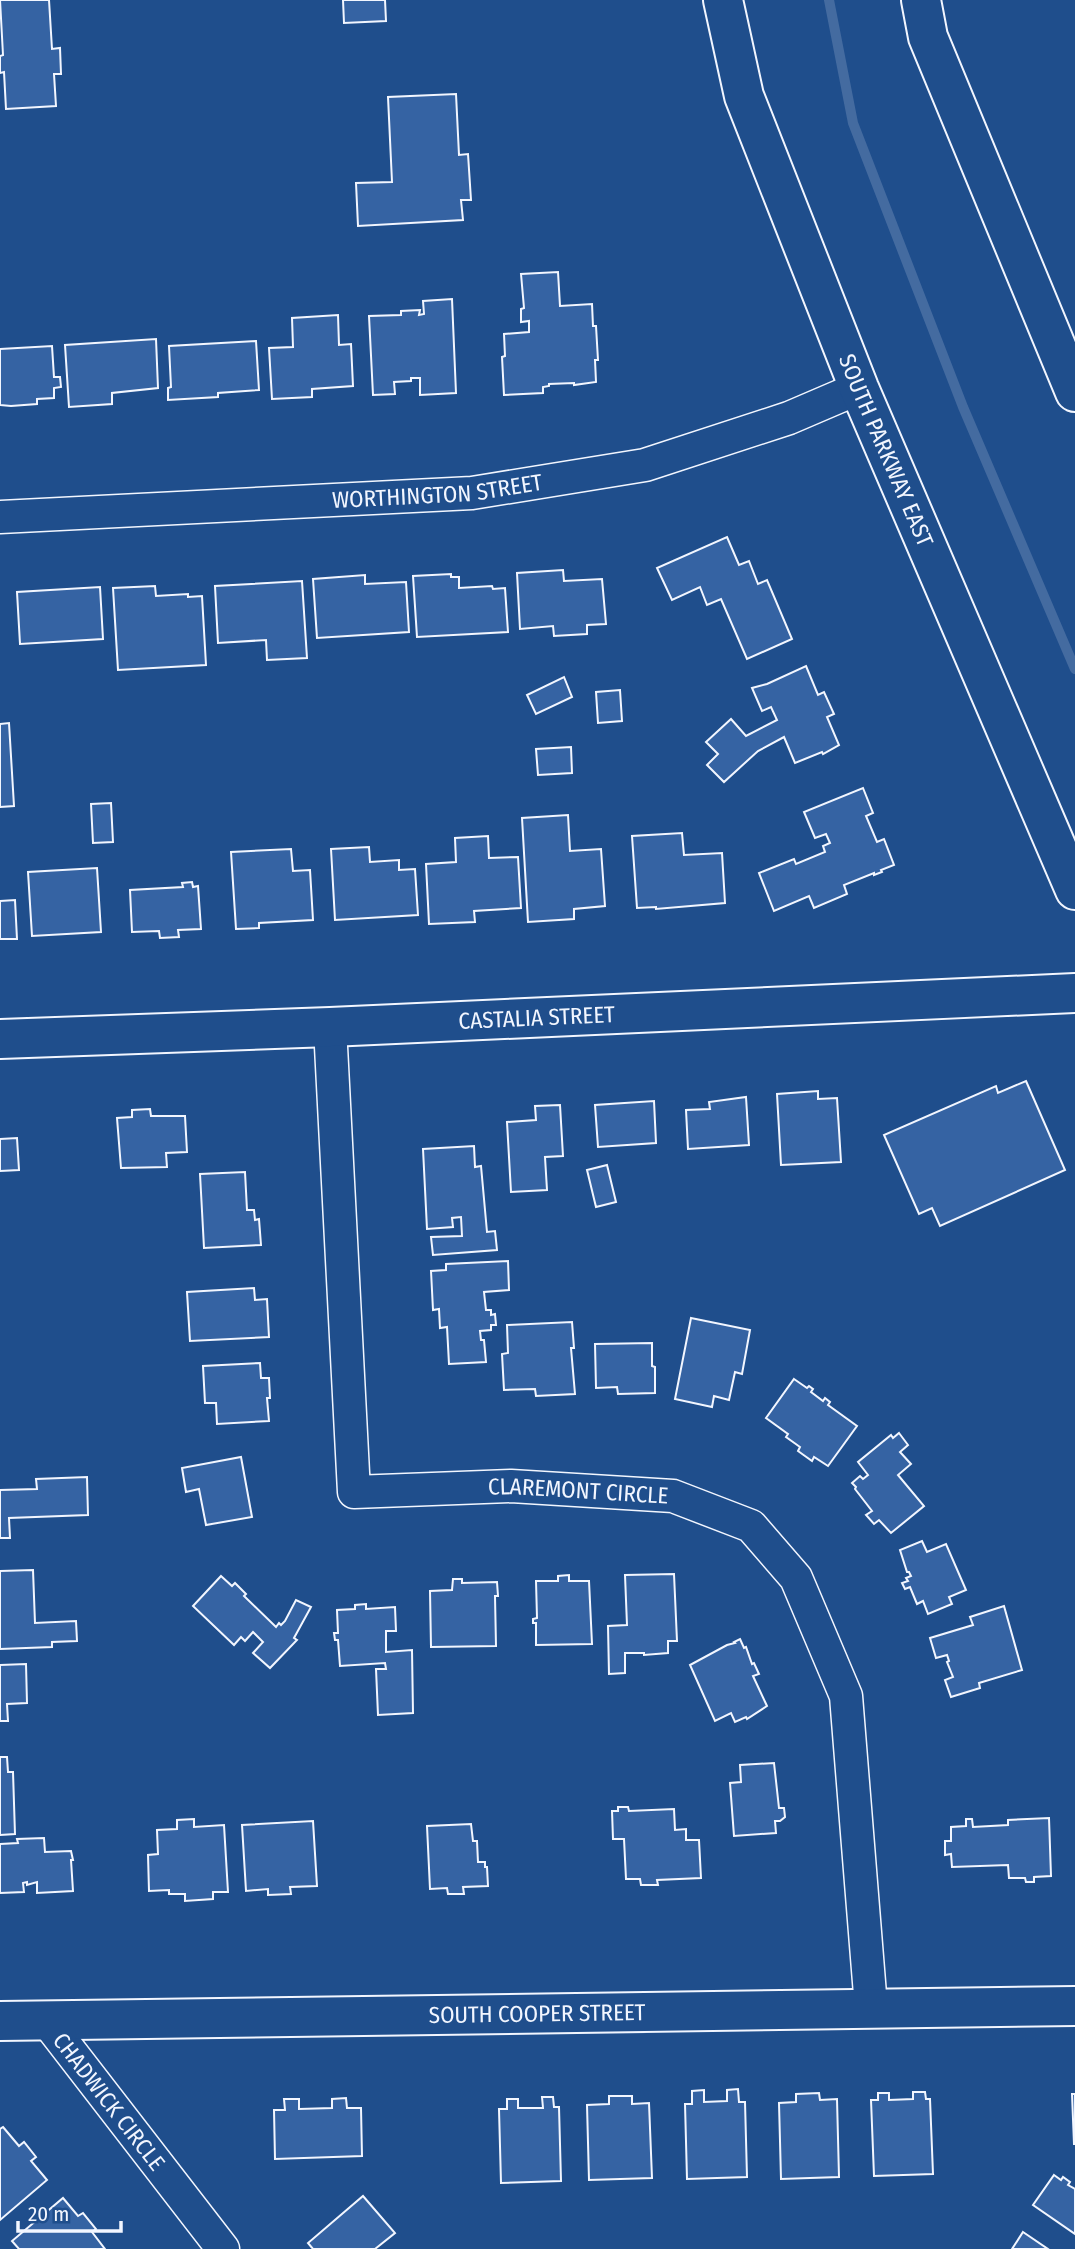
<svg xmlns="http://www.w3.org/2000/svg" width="1075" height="2249" viewBox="0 0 1075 2249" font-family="'Fira Sans Condensed',sans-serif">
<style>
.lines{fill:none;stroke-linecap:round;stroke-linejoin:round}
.stream{stroke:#446ba0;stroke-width:10}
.building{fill:#3563a3;stroke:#f2f6ff;stroke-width:2}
.street-casing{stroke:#f2f6ff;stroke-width:35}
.secondary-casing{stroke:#f2f6ff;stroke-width:42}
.primary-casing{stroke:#f2f6ff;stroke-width:42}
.street{stroke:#1f4e8c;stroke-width:32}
.secondary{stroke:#1f4e8c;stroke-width:38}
.primary{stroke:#1f4e8c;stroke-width:38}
.labels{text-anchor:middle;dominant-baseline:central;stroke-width:5;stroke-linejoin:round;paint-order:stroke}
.street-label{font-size:23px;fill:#f2f6ff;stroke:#1f4e8c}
</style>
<rect width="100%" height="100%" fill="#1f4e8c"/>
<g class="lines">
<!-- stream -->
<polyline class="stream" points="829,0 853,123 963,407 1075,669"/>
</g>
<!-- building -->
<g class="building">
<polygon points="0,0 49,0 52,49 60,48 61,74 54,74 56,106 6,109 4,72 0,73 0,56 3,55"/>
<polygon points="343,0 385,0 386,21 344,23"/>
<polygon points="456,94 459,155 468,154 471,200 461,200 463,220 358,226 356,183 392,182 388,97"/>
<polygon points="558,272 560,306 592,304 593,326 596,326 598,360 595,360 596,382 574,385 574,383 549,384 549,386 543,387 543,393 504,395 502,357 505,356 504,334 529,332 529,321 521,322 521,309 524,308 521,274"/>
<polygon points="452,299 456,393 420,395 420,378 411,378 411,381 394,382 395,394 373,395 369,316 401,315 401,311 420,310 419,315 424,314 423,301"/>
<polygon points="338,315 339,345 351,344 353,386 312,389 312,397 272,399 269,348 293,347 292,318"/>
<polygon points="156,339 158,388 112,393 112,404 69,407 65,345"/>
<polygon points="256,341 259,390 218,393 218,397 168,400 168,388 171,387 169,346"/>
<polygon points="52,346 54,377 60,377 61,387 54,388 54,398 37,399 37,404 11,406 0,405 0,349"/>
<polygon points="727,537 739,565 749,561 758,584 767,580 792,639 747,659 721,599 707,605 700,587 672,600 657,568"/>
<polygon points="563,570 564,581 602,579 606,624 587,625 587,634 554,636 553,626 520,629 517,573"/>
<polygon points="451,574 451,577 459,577 459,588 492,586 493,589 505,588 508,632 417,637 413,576"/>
<polygon points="365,575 365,584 406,582 409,632 317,638 313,579"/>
<polygon points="302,581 307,658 267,660 266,640 218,643 215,586"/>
<polygon points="155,586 156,596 188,594 188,597 202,596 206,665 118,670 113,588"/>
<polygon points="100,587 103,639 20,644 17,592"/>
<polygon points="806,666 818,695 824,692 834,714 827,717 839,745 823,754 822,752 795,763 784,737 758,751 724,782 707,765 718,754 706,742 731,719 746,736 777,720 771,707 762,711 752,688 767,684"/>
<polygon points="564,677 572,697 536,714 527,695"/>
<polygon points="620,690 622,721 598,723 596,692"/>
<polygon points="9,723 14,806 0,807 0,724"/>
<polygon points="571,747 572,773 538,775 536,749"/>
<polygon points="863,788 873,813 866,816 877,842 884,839 894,865 881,870 882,872 874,875 874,873 844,885 847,894 814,908 809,896 774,911 759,873 794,859 796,864 825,852 823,846 830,843 826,834 815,838 804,812"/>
<polygon points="111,803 113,842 93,843 91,804"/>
<polygon points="568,815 570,851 601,849 605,906 574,909 574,919 528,922 522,818"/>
<polygon points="682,833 684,855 722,853 725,903 656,909 656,907 637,908 632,836"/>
<polygon points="488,836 489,858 518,857 521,908 474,911 475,922 429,924 426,864 456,862 455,838"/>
<polygon points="369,847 370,862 399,860 399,870 415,869 418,915 335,920 331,849"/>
<polygon points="291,849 293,871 310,870 313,920 259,923 259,928 236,929 231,852"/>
<polygon points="97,868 101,932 32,936 28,872"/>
<polygon points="192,882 193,887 198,886 201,929 178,930 179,937 160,938 159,931 132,932 130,890 183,887 182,883"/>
<polygon points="15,900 17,939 0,939 0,901"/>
<polygon points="1026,1081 1065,1170 940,1226 932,1208 919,1214 884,1135 996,1086 998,1093"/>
<polygon points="818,1091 818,1099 837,1098 841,1162 781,1165 777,1094"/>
<polygon points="746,1097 749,1145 688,1149 686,1110 710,1109 709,1102"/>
<polygon points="654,1101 656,1143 598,1147 595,1105"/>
<polygon points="560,1105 563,1156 545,1157 547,1190 511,1192 507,1122 536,1120 535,1106"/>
<polygon points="150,1109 151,1116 185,1116 187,1152 166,1153 167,1167 121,1168 117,1118 132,1117 132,1110"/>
<polygon points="17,1138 19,1170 0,1171 0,1139"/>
<polygon points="474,1146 475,1167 481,1166 487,1232 495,1231 497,1250 433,1255 431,1237 462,1236 461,1217 452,1218 453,1227 427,1229 423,1149"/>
<polygon points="607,1165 616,1202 596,1207 587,1170"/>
<polygon points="245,1172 247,1210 254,1210 255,1220 259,1219 261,1245 204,1248 200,1174"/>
<polygon points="508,1261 509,1290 484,1292 486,1310 491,1310 491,1315 495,1314 496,1325 491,1325 491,1330 480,1331 481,1340 484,1340 486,1362 449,1364 447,1327 440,1328 439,1309 433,1310 431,1271 446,1270 446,1264"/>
<polygon points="254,1288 255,1300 267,1299 269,1337 190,1341 187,1292"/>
<polygon points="691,1318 750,1330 742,1374 735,1372 729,1400 714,1396 712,1407 675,1399"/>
<polygon points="572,1322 574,1348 571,1348 575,1394 536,1396 535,1389 504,1390 502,1354 508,1353 507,1325"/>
<polygon points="652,1343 652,1366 655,1367 655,1393 618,1394 617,1387 596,1388 595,1344"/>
<polygon points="260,1363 261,1378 269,1378 270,1398 267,1398 269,1421 217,1424 216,1403 205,1403 203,1366"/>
<polygon points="794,1379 807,1388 809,1386 813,1389 811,1392 823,1401 825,1398 830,1402 828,1405 857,1426 828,1466 814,1457 812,1461 798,1451 800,1447 786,1437 788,1434 766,1418"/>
<polygon points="899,1433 908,1445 900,1452 911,1464 898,1475 924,1506 891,1533 879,1520 874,1524 866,1515 872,1511 855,1489 856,1487 852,1483 860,1476 863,1479 868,1475 858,1462 891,1435 893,1438"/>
<polygon points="241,1457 252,1517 206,1525 199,1489 186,1492 182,1468"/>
<polygon points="87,1477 88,1515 9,1518 10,1538 0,1538 0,1490 37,1489 36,1479"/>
<polygon points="922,1541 927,1552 946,1544 966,1590 949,1597 952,1604 928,1614 923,1601 917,1604 910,1587 905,1589 902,1583 908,1581 906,1578 911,1576 909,1572 907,1572 900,1550"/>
<polygon points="33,1570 35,1623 76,1621 77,1641 52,1642 52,1647 0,1649 0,1571"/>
<polygon points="674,1574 677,1641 668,1641 668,1653 644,1655 644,1653 625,1653 625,1673 609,1674 608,1626 627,1625 625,1575"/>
<polygon points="569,1575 569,1581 589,1581 592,1644 536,1645 536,1623 533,1623 533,1619 537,1618 536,1581 558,1581 558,1576"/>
<polygon points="221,1576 232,1586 235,1583 246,1594 244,1596 276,1627 279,1623 281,1625 285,1621 296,1600 311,1607 294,1638 297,1640 270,1668 253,1653 263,1642 253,1632 245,1641 241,1637 234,1645 193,1606"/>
<polygon points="453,1579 462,1579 462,1583 497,1582 498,1596 495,1596 496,1646 431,1647 430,1591 452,1590"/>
<polygon points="366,1604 366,1609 395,1607 396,1631 386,1631 386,1652 412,1650 413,1713 378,1715 376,1669 386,1669 385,1663 340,1666 338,1640 335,1640 334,1633 338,1633 337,1610 355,1609 355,1605"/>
<polygon points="1004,1606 1022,1670 979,1683 980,1688 951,1697 945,1680 953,1677 947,1662 949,1661 947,1655 936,1658 930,1638 973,1625 970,1617"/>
<polygon points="740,1639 744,1648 746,1647 752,1664 754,1663 759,1674 753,1676 767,1706 747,1719 746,1717 735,1722 731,1713 715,1721 690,1665 727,1645 735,1643 734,1642"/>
<polygon points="26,1664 27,1703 7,1704 8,1721 0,1721 0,1665"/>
<polygon points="0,1757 7,1757 8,1772 13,1772 15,1834 0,1835"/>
<polygon points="774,1763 779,1808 784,1808 785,1817 780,1821 775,1821 776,1833 734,1836 730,1783 741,1782 740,1765"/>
<polygon points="618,1807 628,1807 629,1811 674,1809 675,1830 686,1829 686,1840 699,1840 701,1878 657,1880 658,1885 641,1885 640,1879 626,1879 624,1839 613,1839 612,1811 618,1811"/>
<polygon points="1049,1818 1051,1876 1034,1877 1034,1882 1026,1882 1025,1878 1009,1878 1008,1865 952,1867 951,1854 945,1855 945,1841 951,1841 951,1827 966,1826 966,1819 972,1819 973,1827 1008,1825 1008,1820"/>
<polygon points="194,1819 194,1827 224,1825 228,1892 213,1892 213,1899 185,1901 185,1894 169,1894 169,1890 149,1891 148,1855 158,1854 157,1830 177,1829 177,1820"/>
<polygon points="313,1821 317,1886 290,1887 291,1894 268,1895 268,1889 246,1891 242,1825"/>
<polygon points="471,1824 473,1841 477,1841 478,1862 485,1862 485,1867 487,1867 488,1886 463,1887 464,1894 448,1894 447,1888 430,1889 427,1826"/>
<polygon points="44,1838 45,1852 71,1851 73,1860 71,1860 73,1891 37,1893 37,1882 27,1885 27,1882 23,1883 24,1892 0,1893 0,1844 18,1843 17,1839"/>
<polygon points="738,2089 739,2102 745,2102 747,2177 687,2179 685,2104 692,2104 692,2091 704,2090 704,2102 727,2101 727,2090"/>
<polygon points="913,2092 925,2092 926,2099 930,2099 933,2174 874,2176 871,2100 878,2100 878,2093 889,2093 889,2100 913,2099"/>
<polygon points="819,2093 820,2100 837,2099 839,2177 781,2179 779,2103 796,2102 796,2094"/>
<polygon points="1072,2094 1075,2094 1075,2144 1074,2144"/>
<polygon points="609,2096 632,2096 632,2104 649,2103 652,2178 589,2180 587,2105 609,2104"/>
<polygon points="542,2097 553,2097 554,2107 559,2107 561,2181 501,2183 499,2109 507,2109 507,2099 518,2099 518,2108 543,2108"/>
<polygon points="346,2098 347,2108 361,2108 362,2156 275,2159 274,2110 285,2110 284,2099 299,2099 299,2109 332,2108 332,2099"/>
<polygon points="3,2127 19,2146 24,2142 36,2157 31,2161 47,2180 0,2220 0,2129"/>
<polygon points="1054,2175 1061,2180 1063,2177 1070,2182 1068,2185 1075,2189 1075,2234 1033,2205"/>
<polygon points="363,2196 395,2233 375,2249 313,2249 308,2243"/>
<polygon points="63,2198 78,2216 83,2213 96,2229 92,2232 105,2249 19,2249 12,2241"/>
<polygon points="1023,2232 1048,2249 1012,2249"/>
</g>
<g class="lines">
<defs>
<g id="street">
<path id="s1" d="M0,517L472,493L645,465L789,418L859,388"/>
<path id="s2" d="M330,1027L354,1492L511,1486L673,1496L751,1526L796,1578L846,1696L871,2007"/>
<path id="s3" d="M46,2020L223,2249"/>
</g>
<g id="secondary">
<path id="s4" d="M0,1039L330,1027L1075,993"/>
<path id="s5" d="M0,2021L1075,2006"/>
</g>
<g id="primary">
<path id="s6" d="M723,0L744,96L859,388L1075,890"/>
<polyline points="921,0 928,37 1075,392"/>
</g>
</defs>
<!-- street casing -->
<use href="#street" class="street-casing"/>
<!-- secondary casing -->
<use href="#secondary" class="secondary-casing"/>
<!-- primary casing -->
<use href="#primary" class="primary-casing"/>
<!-- street -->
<use href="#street" class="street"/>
<!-- secondary -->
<use href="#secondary" class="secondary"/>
<!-- primary -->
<use href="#primary" class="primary"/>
</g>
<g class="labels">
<!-- street labels -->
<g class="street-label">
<text stroke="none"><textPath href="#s6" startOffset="480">SOUTH PARKWAY EAST</textPath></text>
<text stroke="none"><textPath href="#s1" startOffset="438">WORTHINGTON STREET</textPath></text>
<text stroke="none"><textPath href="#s4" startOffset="537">CASTALIA STREET</textPath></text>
<text stroke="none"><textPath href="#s2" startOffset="690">CLAREMONT CIRCLE</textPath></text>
<text stroke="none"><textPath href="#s5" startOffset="537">SOUTH COOPER STREET</textPath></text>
<text stroke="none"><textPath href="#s3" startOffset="103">CHADWICK CIRCLE</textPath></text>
</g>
</g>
<!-- scale -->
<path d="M18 2221v10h103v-10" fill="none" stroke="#f2f6ff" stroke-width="3.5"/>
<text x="28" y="2221" font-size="21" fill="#f2f6ff" stroke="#1f4e8c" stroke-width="5" paint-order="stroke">20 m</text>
</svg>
